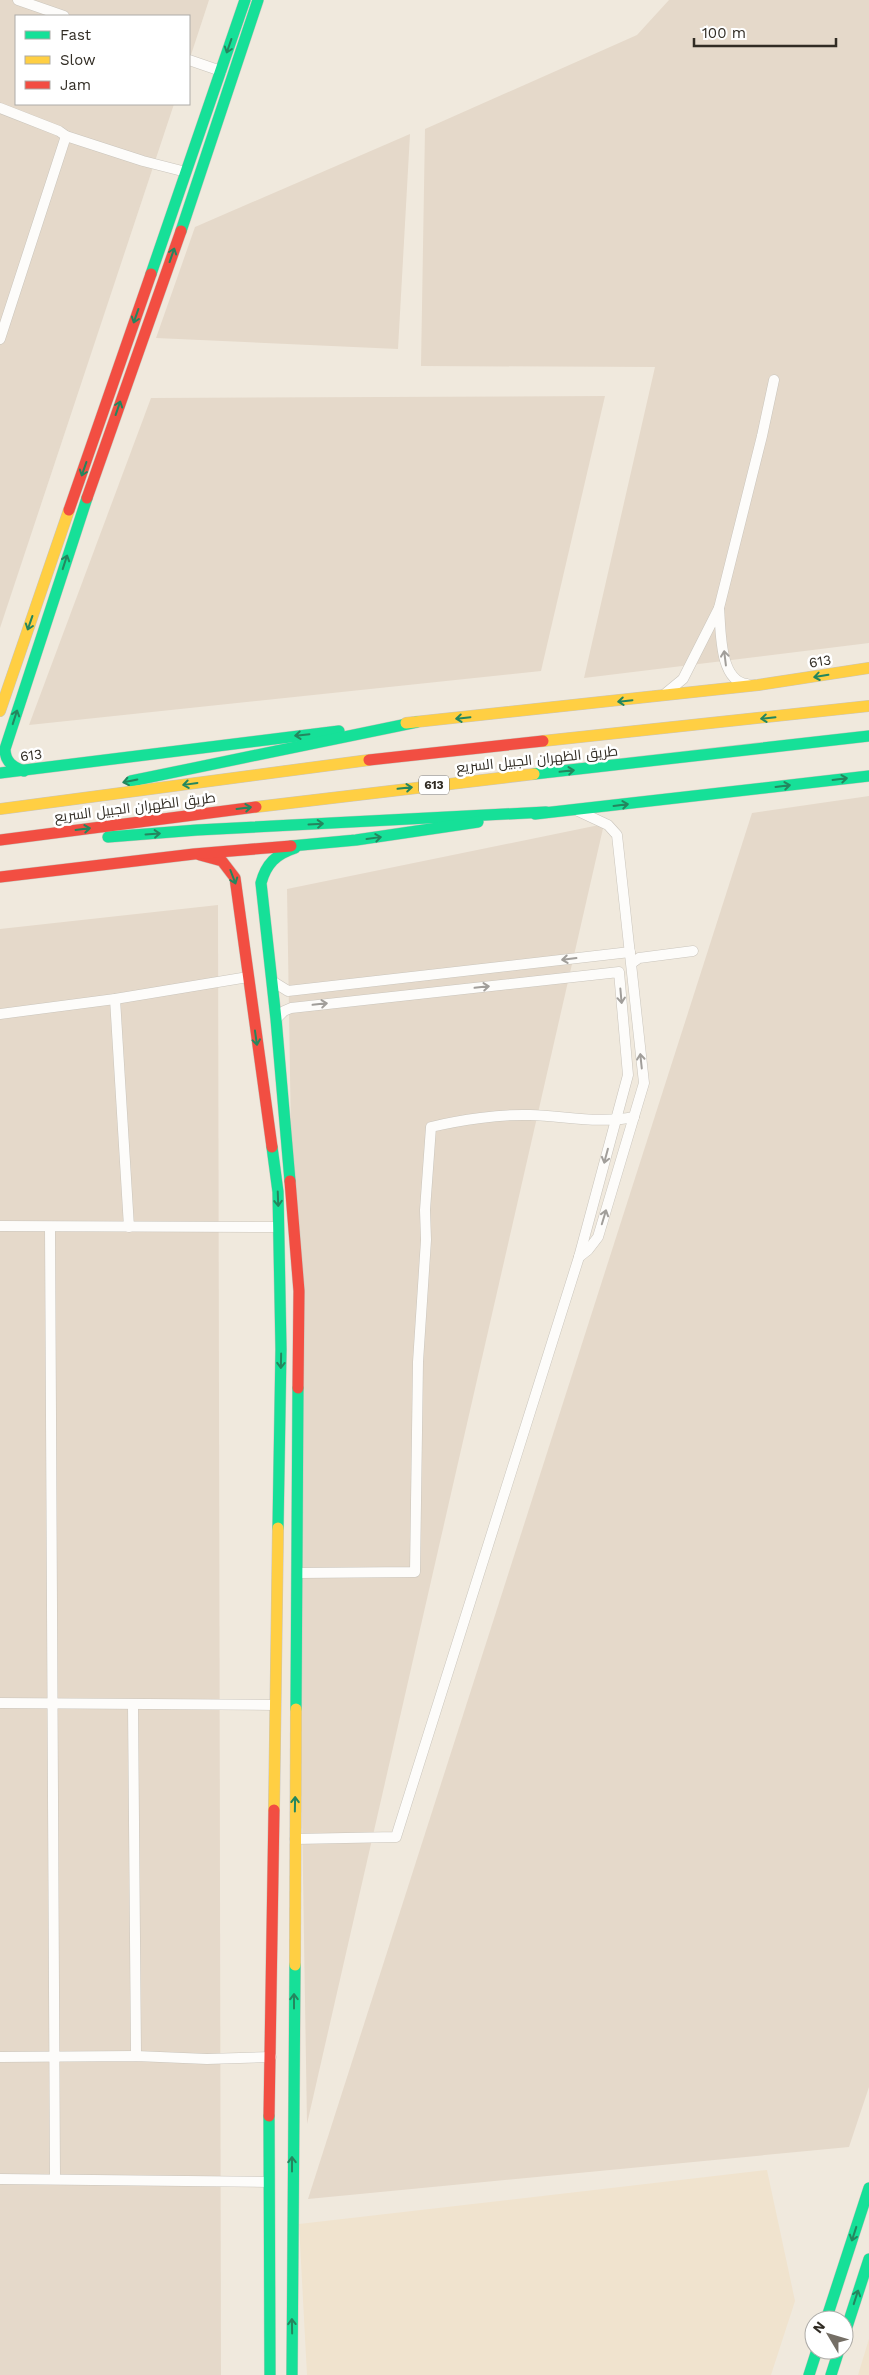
<svg xmlns="http://www.w3.org/2000/svg" width="869" height="2375" viewBox="0 0 869 2375" font-family="'Work Sans',Cairo,sans-serif">
<style>
.built{fill:#f0e3ce}
.industrial{fill:#e5d9ca}
.lines{fill:none;stroke-linecap:round;stroke-linejoin:round}
.street-casing{stroke:#cac5bc;stroke-width:11}
.fast-casing{stroke:#cac5bc;stroke-width:12}
.slow-casing{stroke:#cac5bc;stroke-width:12}
.jam-casing{stroke:#cac5bc;stroke-width:12}
.street{stroke:#fdfcfa;stroke-width:10}
.fast{stroke:#16e098;stroke-width:11}
.slow{stroke:#ffcf43;stroke-width:11}
.jam{stroke:#f24e42;stroke-width:11}
.oneway{stroke:#24865e}
.oneway2{stroke:#a19e9a}
.labels{text-anchor:middle;dominant-baseline:central;stroke-width:5;stroke-linejoin:round;paint-order:stroke}
.shield{fill:#fff;stroke:#6f6b66;stroke-width:1}
.shield-label{font-size:12px;font-weight:bold;fill:#312c24}
.street-label{font-size:14px;fill:#312c24;stroke:#fff}
</style>
<rect width="100%" height="100%" fill="#f0e9dd"/>
<!-- built -->
<g class="built">
<polygon points="767,2170 795,2301 771,2375 307,2375 299,2224"/>
<polygon points="869,2339 869,2375 858,2375"/>
</g>
<!-- industrial -->
<g class="industrial">
<polygon points="0,0 209,0 189,61 189,16 16,16 16,104 174,104 0,628"/>
<polygon points="669,0 869,0 869,643 584,678 655,367 421,366 425,129 637,35"/>
<polygon points="410,134 398,349 156,338 195,227"/>
<polygon points="605,396 541,671 29,725 151,398"/>
<polygon points="869,796 869,2087 849,2147 308,2199 752,813"/>
<polygon points="604,824 307,2124 287,889"/>
<polygon points="218,905 221,2375 0,2375 0,929"/>
</g>
<g class="lines">
<defs>
<g id="street">
<polyline points="18,0 64,16"/>
<polyline points="189,60 221,71"/>
<polyline points="0,108 59,131 66,136 143,161 186,172"/>
<polyline points="0,339 66,136"/>
<polyline points="719,608 762,436 774,380"/>
<path d="M666,693L683,679L719,608C721,630 719,681 747,684"/>
<polyline points="578,811 608,825 617,835 644,1083 598,1237 588,1250 579,1257"/>
<polyline points="632,963 639,958 693,951"/>
<polyline points="272,981 288,991 630,952"/>
<polyline points="115,999 129,1227"/>
<polyline points="0,1014 115,999 248,977"/>
<polyline points="276,1019 284,1011 291,1008 619,972 628,1075 579,1257 396,1837 295,1839"/>
<polyline points="0,1226 278,1227"/>
<polyline points="50,1227 55,2179"/>
<path d="M298,1573L415,1572L418,1362L426,1240L425,1210L431,1127C460,1120 501,1114 530,1115C566,1116 599,1124 634,1117"/>
<polyline points="0,1703 275,1705"/>
<polyline points="133,1705 136,2056"/>
<polyline points="0,2057 136,2056 207,2059 271,2057"/>
<polyline points="0,2179 268,2182"/>
</g>
<g id="fast">
<polyline points="181,231 258,0"/>
<polyline points="151,274 245,0"/>
<path d="M24,771C13,767 5,762 5,749L87,498"/>
<polyline points="0,773 339,731"/>
<polyline points="534,774 869,736"/>
<polyline points="131,781 417,722"/>
<polyline points="535,814 869,776"/>
<polyline points="108,837 197,830 546,812"/>
<polyline points="291,846 356,840 478,822"/>
<polyline points="272,1147 278,1192 281,1349 278,1528"/>
<path d="M290,1181L276,1019L261,883C266,864 276,854 295,848"/>
<polyline points="296,1709 298,1388"/>
<polyline points="269,2116 270,2375"/>
<polyline points="826,2320 869,2188"/>
<polyline points="844,2336 869,2259"/>
<polyline points="292,2375 295,1965"/>
<polyline points="809,2375 817,2350"/>
<polyline points="831,2375 839,2350"/>
</g>
<g id="slow">
<polyline points="0,711 69,510"/>
<polyline points="406,723 758,685 869,668"/>
<polyline points="543,741 869,706"/>
<polyline points="256,807 534,774"/>
<polyline points="0,809 369,760"/>
<polyline points="274,1810 278,1528"/>
<polyline points="295,1965 296,1709"/>
</g>
<g id="jam">
<polyline points="87,498 181,231"/>
<polyline points="69,510 151,274"/>
<polyline points="369,760 543,741"/>
<polyline points="0,840 256,807"/>
<polyline points="200,855 222,861 235,878 272,1147"/>
<polyline points="0,877 194,854 291,846"/>
<polyline points="290,1181 299,1291 298,1388"/>
<polyline points="269,2116 274,1810"/>
</g>
</defs>
<!-- street casing -->
<use href="#street" class="street-casing"/>
<!-- fast casing -->
<use href="#fast" class="fast-casing"/>
<!-- slow casing -->
<use href="#slow" class="slow-casing"/>
<!-- jam casing -->
<use href="#jam" class="jam-casing"/>
<!-- street -->
<use href="#street" class="street"/>
<!-- fast -->
<use href="#fast" class="fast"/>
<!-- slow -->
<use href="#slow" class="slow"/>
<!-- jam -->
<use href="#jam" class="jam"/>
</g>
<!-- one-way arrows -->
<defs><path id="oneway-shaft" d="M-6 0H5M1.5-3L5.5 0L1.5 3" fill="none" stroke-width="1.6" stroke-linecap="round" stroke-linejoin="round" transform="scale(1.25)"/></defs>
<g class="oneway">
<use href="#oneway-shaft" transform="translate(229 46) rotate(109)"/>
<use href="#oneway-shaft" transform="translate(172 255) rotate(-71)"/>
<use href="#oneway-shaft" transform="translate(136 316) rotate(109)"/>
<use href="#oneway-shaft" transform="translate(118 408) rotate(-71)"/>
<use href="#oneway-shaft" transform="translate(84 469) rotate(109)"/>
<use href="#oneway-shaft" transform="translate(65 562) rotate(-72)"/>
<use href="#oneway-shaft" transform="translate(30 623) rotate(109)"/>
<use href="#oneway-shaft" transform="translate(821 676) rotate(171)"/>
<use href="#oneway-shaft" transform="translate(625 701) rotate(174)"/>
<use href="#oneway-shaft" transform="translate(15 717) rotate(-72)"/>
<use href="#oneway-shaft" transform="translate(463 718) rotate(174)"/>
<use href="#oneway-shaft" transform="translate(768 718) rotate(174)"/>
<use href="#oneway-shaft" transform="translate(302 735) rotate(174)"/>
<use href="#oneway-shaft" transform="translate(567 771) rotate(-6)"/>
<use href="#oneway-shaft" transform="translate(840 779) rotate(-7)"/>
<use href="#oneway-shaft" transform="translate(130 781) rotate(168)"/>
<use href="#oneway-shaft" transform="translate(190 784) rotate(172)"/>
<use href="#oneway-shaft" transform="translate(783 786) rotate(-7)"/>
<use href="#oneway-shaft" transform="translate(405 788) rotate(-6)"/>
<use href="#oneway-shaft" transform="translate(621 805) rotate(-7)"/>
<use href="#oneway-shaft" transform="translate(244 808) rotate(-7)"/>
<use href="#oneway-shaft" transform="translate(316 824) rotate(-3)"/>
<use href="#oneway-shaft" transform="translate(83 829) rotate(-7)"/>
<use href="#oneway-shaft" transform="translate(153 834) rotate(-4)"/>
<use href="#oneway-shaft" transform="translate(374 838) rotate(-8)"/>
<use href="#oneway-shaft" transform="translate(233 877) rotate(69)"/>
<use href="#oneway-shaft" transform="translate(256 1038) rotate(82)"/>
<use href="#oneway-shaft" transform="translate(278 1199) rotate(88)"/>
<use href="#oneway-shaft" transform="translate(281 1361) rotate(91)"/>
<use href="#oneway-shaft" transform="translate(295 1804) rotate(-89)"/>
<use href="#oneway-shaft" transform="translate(294 2001) rotate(-90)"/>
<use href="#oneway-shaft" transform="translate(292 2164) rotate(-90)"/>
<use href="#oneway-shaft" transform="translate(854 2234) rotate(108)"/>
<use href="#oneway-shaft" transform="translate(856 2297) rotate(-72)"/>
<use href="#oneway-shaft" transform="translate(292 2326) rotate(-91)"/>
</g>
<g class="oneway2">
<use href="#oneway-shaft" transform="translate(725 658) rotate(-97)"/>
<use href="#oneway-shaft" transform="translate(569 959) rotate(173)"/>
<use href="#oneway-shaft" transform="translate(482 987) rotate(-6)"/>
<use href="#oneway-shaft" transform="translate(621 996) rotate(85)"/>
<use href="#oneway-shaft" transform="translate(320 1004) rotate(-6)"/>
<use href="#oneway-shaft" transform="translate(641 1061) rotate(-96)"/>
<use href="#oneway-shaft" transform="translate(606 1156) rotate(105)"/>
<use href="#oneway-shaft" transform="translate(604 1217) rotate(-73)"/>
</g>
<g class="labels">
<!-- shield labels -->
<rect class="shield" x="419" y="775.5" width="30" height="19" rx="4"/>
<g class="shield-label">
<text x="434" y="785">613</text>
</g>
<!-- street labels -->
<g class="street-label">
<text transform="translate(820 661) rotate(-9)">613</text>
<text transform="translate(31 755) rotate(-7)">613</text>
<text transform="translate(537 759) rotate(-6)">طريق الظهران الجبيل السريع</text>
<text transform="translate(135 807) rotate(-7)">طريق الظهران الجبيل السريع</text>
</g>
</g>
<!-- legend -->
<rect x="15" y="15" width="175" height="90" fill="#ffffff" stroke="#adaba7"/>
<rect x="25" y="31" width="25" height="8" fill="#16e098" stroke="#adaba7"/>
<text x="60" y="40" font-size="15" fill="#312c24">Fast</text>
<rect x="25" y="56" width="25" height="8" fill="#ffcf43" stroke="#adaba7"/>
<text x="60" y="65" font-size="15" fill="#312c24">Slow</text>
<rect x="25" y="81" width="25" height="8" fill="#f24e42" stroke="#adaba7"/>
<text x="60" y="90" font-size="15" fill="#312c24">Jam</text>
<!-- north arrow -->
<g transform="translate(829 2335) rotate(308)"><circle r="24" fill="#ffffff" stroke="#adaba7"/>
<path d="M0-4L9 19L0 12L-9 19Z" fill="#746e65"/>
<text y="-8" font-size="14" font-weight="bold" text-anchor="middle" fill="#312c24">N</text>
</g>
<!-- scale -->
<path d="M694 38v8h142v-8" fill="none" stroke="#312c24" stroke-width="2.5"/>
<text x="702" y="38" font-size="15" fill="#312c24" stroke="#ffffff" stroke-width="4" paint-order="stroke">100 m</text>
</svg>
